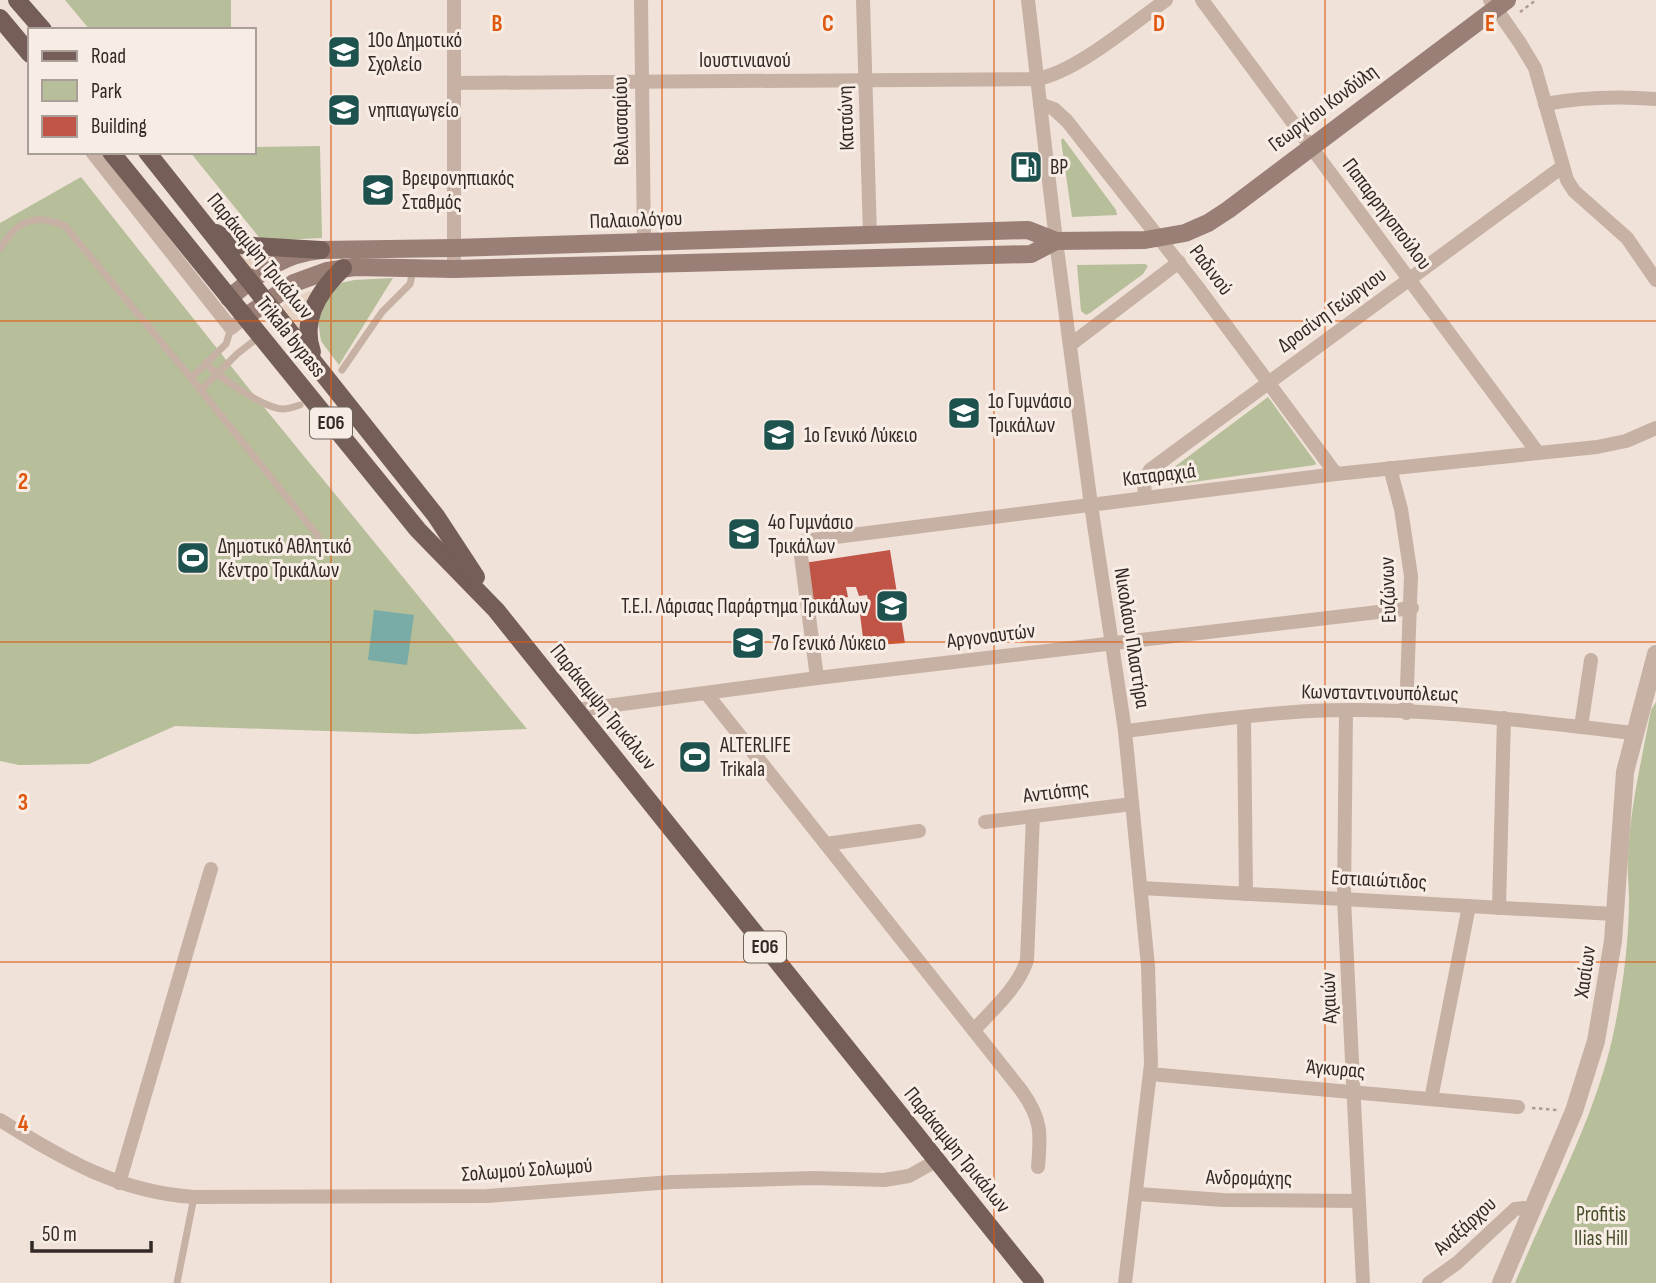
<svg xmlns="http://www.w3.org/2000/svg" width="1656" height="1283" viewBox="0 0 1656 1283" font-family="'Sofia Sans Condensed',sans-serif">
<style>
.green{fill:#b6be9a}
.plaza{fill:#e7d1c0}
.water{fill:#79aba7}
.building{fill:#c05446}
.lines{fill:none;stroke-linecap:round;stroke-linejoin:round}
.path{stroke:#b39a90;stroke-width:2.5;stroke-dasharray:3.5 3.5;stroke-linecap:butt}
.service{stroke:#c7b1a5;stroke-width:7}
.minor{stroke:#c7b1a5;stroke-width:14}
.tertiary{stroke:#c7b1a5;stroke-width:18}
.secondary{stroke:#9a7f77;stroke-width:18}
.primary{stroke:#755e58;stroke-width:18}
.grid{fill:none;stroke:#df570d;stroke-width:2;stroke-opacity:0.55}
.labels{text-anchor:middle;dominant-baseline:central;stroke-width:6;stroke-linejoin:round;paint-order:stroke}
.shield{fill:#f8ede4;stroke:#6e645f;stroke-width:2}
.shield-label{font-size:19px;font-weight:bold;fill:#332926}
.poi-label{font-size:21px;fill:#332926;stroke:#f8ede4;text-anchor:start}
.street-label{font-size:21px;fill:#332926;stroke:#f8ede4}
.park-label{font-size:21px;fill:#47502b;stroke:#f8ede4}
.grid-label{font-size:23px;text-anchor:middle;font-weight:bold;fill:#df570d;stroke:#f8ede4;stroke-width:6;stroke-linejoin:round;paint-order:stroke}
</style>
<rect width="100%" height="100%" fill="#f0e2d9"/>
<!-- green -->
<g class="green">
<polygon points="65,0 231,0 231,30 90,30"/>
<polygon points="1063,138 1116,210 1117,215 1072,217 1061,140"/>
<polygon points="320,146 322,238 262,241 190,152 254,152 254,147"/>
<polygon points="81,177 250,390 527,729 416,734 175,726 89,764 19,765 0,761 0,223"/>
<polygon points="1145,264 1148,266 1143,274 1090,313 1086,315 1081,311 1077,265"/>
<polygon points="393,278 339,365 321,341 317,314 337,284 354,280"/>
<polygon points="1268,397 1316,463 1315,465 1172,485 1166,477 1169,471"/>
<path d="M1656,702V1283H1515C1550,1198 1597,1116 1615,1026C1623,985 1629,941 1629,899C1629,885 1627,871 1628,857C1630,807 1642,759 1651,710Z"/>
</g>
<!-- plaza -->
<g class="plaza">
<polygon points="239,253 265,255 267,257 254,272 237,254"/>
<polygon points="309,291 312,293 301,330 299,330 281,308 286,303"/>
</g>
<!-- water -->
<polygon class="water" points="374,610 414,615 407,665 368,660"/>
<!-- building -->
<polygon class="building" points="890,550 905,643 864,646 859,606 869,604 867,595 859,596 856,587 846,587 848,597 810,604 804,563"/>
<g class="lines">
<!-- path -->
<g class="path">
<polyline points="1520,12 1536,0"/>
<polyline points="1532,1108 1557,1110"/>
</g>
<!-- service -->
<g class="service">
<path d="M0,249C17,220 34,213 65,226L191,378L318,536"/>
<path d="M206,363C219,378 264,408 283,409C289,409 294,407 300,405"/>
<polyline points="342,370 382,312 410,284 413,270"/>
<polyline points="191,378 226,344 231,328"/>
<polyline points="201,390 237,354 260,336"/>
<polyline points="177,1283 194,1197"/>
</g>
<!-- minor -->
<g class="minor">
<polyline points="454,0 454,269"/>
<polyline points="641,0 644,242"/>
<polyline points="863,0 870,235"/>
<polyline points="1028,0 1056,241 1091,505 1125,731 1148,966 1151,1064 1125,1283"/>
<polyline points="1202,0 1538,453"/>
<polyline points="1490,0 1520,43 1535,68 1567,180 1574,191 1627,238 1656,280"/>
<path d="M454,83L1037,79C1076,72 1132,24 1166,0"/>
<polyline points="1040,104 1054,109 1067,121 1196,285 1336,474"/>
<path d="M1545,104C1582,97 1618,96 1656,99"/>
<polyline points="92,152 231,328 245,317"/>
<polyline points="1070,345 1179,262"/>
<polyline points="1390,468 1401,509 1411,576 1406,713"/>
<polyline points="1145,498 1144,480 1150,470 1562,167"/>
<polyline points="817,678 800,548 804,541 1336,474 1597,447 1626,441 1656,428"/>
<path d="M706,693L1021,1090C1042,1119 1041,1133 1038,1167"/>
<polyline points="577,710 817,678 1412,608"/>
<polyline points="1346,711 1344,899 1363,1283"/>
<polyline points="1244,717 1246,894"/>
<polyline points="1581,727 1591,660"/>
<path d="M1125,731C1186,724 1248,714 1310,711C1418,706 1527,721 1634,733"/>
<polyline points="985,822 1132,804"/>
<polyline points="826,844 919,831"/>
<polyline points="1141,888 1614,914"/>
<polyline points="1499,908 1504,718"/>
<path d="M974,1030C993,1009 1018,988 1027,960L1033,816"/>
<polyline points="1150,1074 1518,1107"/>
<polyline points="1431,1099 1469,906"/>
<path d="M0,1120C63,1159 118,1192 194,1197L487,1196L672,1182L813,1178L884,1180L909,1176L936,1161"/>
<polyline points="119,1183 211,869"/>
<polyline points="1138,1194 1223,1200 1359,1201"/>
<polyline points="1429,1283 1457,1263 1515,1209 1524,1208 1532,1211"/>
</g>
<!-- tertiary -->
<polyline class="tertiary" points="1501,1283 1574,1111 1596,1041 1613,941 1625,772 1656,654"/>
<!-- secondary -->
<g class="secondary">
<path d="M229,298C260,273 281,254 321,250L454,248L1028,230L1056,241L1145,240L1185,233L1208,223L1228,210L1507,0"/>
<polyline points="245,317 294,283 327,271 355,267 454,269 1031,254 1056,241"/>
</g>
<!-- primary -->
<g class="primary">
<polyline points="17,0 43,30"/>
<polyline points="0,18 30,54"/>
<polyline points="111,152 418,530 496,610 1035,1283"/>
<polyline points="147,152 436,516 476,577"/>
<polyline points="216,233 238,245 321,250"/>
<path d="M312,352C300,319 320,290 343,268"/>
</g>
</g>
<!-- grid -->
<path class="grid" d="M331,0V1283M662,0V1283M994,0V1283M1325,0V1283M0,321H1656M0,642H1656M0,962H1656"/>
<!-- icons -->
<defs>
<symbol id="school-square" viewBox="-11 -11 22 22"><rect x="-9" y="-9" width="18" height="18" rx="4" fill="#1e524f" stroke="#f8ede4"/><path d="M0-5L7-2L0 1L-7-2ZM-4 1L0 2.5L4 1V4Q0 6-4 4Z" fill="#fff"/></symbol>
<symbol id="fuel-square" viewBox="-11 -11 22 22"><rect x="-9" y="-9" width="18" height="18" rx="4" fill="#1e524f" stroke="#f8ede4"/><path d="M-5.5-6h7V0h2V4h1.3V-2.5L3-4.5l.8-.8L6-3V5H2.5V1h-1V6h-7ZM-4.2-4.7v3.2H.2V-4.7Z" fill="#fff"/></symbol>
<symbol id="stadium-square" viewBox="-11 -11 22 22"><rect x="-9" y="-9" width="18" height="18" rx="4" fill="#1e524f" stroke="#f8ede4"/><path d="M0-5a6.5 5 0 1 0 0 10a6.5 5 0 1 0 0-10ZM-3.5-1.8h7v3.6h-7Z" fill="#fff"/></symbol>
</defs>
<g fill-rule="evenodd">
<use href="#school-square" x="325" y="33" width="38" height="38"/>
<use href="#school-square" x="325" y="91" width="38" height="38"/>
<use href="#fuel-square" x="1007" y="148" width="38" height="38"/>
<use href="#school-square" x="359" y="171" width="38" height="38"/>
<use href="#school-square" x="945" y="394" width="38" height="38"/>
<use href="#school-square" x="760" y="416" width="38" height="38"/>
<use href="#school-square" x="725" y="515" width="38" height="38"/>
<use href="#stadium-square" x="174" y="539" width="38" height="38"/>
<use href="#school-square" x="873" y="587" width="38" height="38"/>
<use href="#school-square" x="729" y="624" width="38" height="38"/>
<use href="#stadium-square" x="676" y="738" width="38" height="38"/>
</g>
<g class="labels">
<!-- shield labels -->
<g class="shield">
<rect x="310" y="407.5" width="42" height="31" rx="5"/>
<rect x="744" y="931.5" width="42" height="31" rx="5"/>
</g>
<g class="shield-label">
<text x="331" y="423">ΕΟ6</text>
<text x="765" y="947">ΕΟ6</text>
</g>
<!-- poi labels -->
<g class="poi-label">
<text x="368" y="40">10ο Δημοτικό<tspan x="368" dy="24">Σχολείο</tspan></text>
<text x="368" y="110">νηπιαγωγείο</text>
<text x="1050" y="167">BP</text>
<text x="402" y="178">Βρεφονηπιακός<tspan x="402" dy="24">Σταθμός</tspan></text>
<text x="988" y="401">1ο Γυμνάσιο<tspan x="988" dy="24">Τρικάλων</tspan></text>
<text x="804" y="435">1ο Γενικό Λύκειο</text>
<text x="768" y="522">4ο Γυμνάσιο<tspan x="768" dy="24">Τρικάλων</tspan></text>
<text x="218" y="546">Δημοτικό Αθλητικό<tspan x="218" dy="24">Κέντρο Τρικάλων</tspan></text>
<text x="868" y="606" text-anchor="end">Τ.Ε.Ι. Λάρισας Παράρτημα Τρικάλων</text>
<text x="772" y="643">7ο Γενικό Λύκειο</text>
<text x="720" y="745">ALTERLIFE<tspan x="720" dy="24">Trikala</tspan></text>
</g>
<!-- street labels -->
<g class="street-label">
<text x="745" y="60">Ιουστινιανού</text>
<text transform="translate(1323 108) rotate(-37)">Γεωργίου Κονδύλη</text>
<text transform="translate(846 118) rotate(-92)">Κατσώνη</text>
<text transform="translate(621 121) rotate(-91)">Βελισσαρίου</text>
<text transform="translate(1387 214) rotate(53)">Παπαρρηγοπούλου</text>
<text transform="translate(636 220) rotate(-2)">Παλαιολόγου</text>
<text transform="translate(260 256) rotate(51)">Παράκαμψη Τρικάλων</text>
<text transform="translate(1211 270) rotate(53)">Ραδινού</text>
<text transform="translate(1332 310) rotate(-36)">Δροσίνη Γεώργιου</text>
<text transform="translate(291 337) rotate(51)">Trikala bypass</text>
<text transform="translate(1159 475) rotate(-7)">Καταραχιά</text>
<text transform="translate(1388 590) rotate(-92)">Ευζώνων</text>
<text transform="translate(991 636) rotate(-7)">Αργοναυτών</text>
<text transform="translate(1132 638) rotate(81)">Νικολάου Πλαστήρα</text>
<text transform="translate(1380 693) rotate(1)">Κωνσταντινουπόλεως</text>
<text transform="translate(603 707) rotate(51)">Παράκαμψη Τρικάλων</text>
<text transform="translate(1056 792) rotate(-7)">Αντιόπης</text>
<text transform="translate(1379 880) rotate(3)">Εστιαιώτιδος</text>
<text transform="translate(1585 972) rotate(-82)">Χασίων</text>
<text transform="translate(1329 998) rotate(-92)">Αχαιών</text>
<text transform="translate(1336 1069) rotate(5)">Άγκυρας</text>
<text transform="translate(957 1150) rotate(51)">Παράκαμψη Τρικάλων</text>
<text transform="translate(527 1170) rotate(-4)">Σολωμού Σολωμού</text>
<text transform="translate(1249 1178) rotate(1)">Ανδρομάχης</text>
<text transform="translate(1465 1226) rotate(-42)">Αναξάρχου</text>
</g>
<!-- park labels -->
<g class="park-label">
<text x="1601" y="1214">Profitis<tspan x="1601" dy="24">Ilias Hill</tspan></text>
</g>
</g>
<g class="grid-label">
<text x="497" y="31">B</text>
<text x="828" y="31">C</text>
<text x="1159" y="31">D</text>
<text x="1490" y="31">E</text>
<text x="23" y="489">2</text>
<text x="23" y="810">3</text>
<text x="23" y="1131">4</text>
</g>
<!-- legend -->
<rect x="28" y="28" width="228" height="126" fill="#f8ede4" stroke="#a99f98" stroke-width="2"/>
<rect x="42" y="51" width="35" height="10" fill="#755e58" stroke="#a99f98" stroke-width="2"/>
<text x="91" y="63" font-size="21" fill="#332926">Road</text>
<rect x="42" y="80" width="35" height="21" fill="#b6be9a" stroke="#a99f98" stroke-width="2"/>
<text x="91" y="98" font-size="21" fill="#332926">Park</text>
<rect x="42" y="116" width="35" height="21" fill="#c05446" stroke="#a99f98" stroke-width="2"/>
<text x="91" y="133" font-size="21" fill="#332926">Building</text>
<!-- scale -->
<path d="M32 1241v10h119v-10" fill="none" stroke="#332926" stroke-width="3.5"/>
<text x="42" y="1241" font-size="21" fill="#332926" stroke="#f8ede4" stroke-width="5" paint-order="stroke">50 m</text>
</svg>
